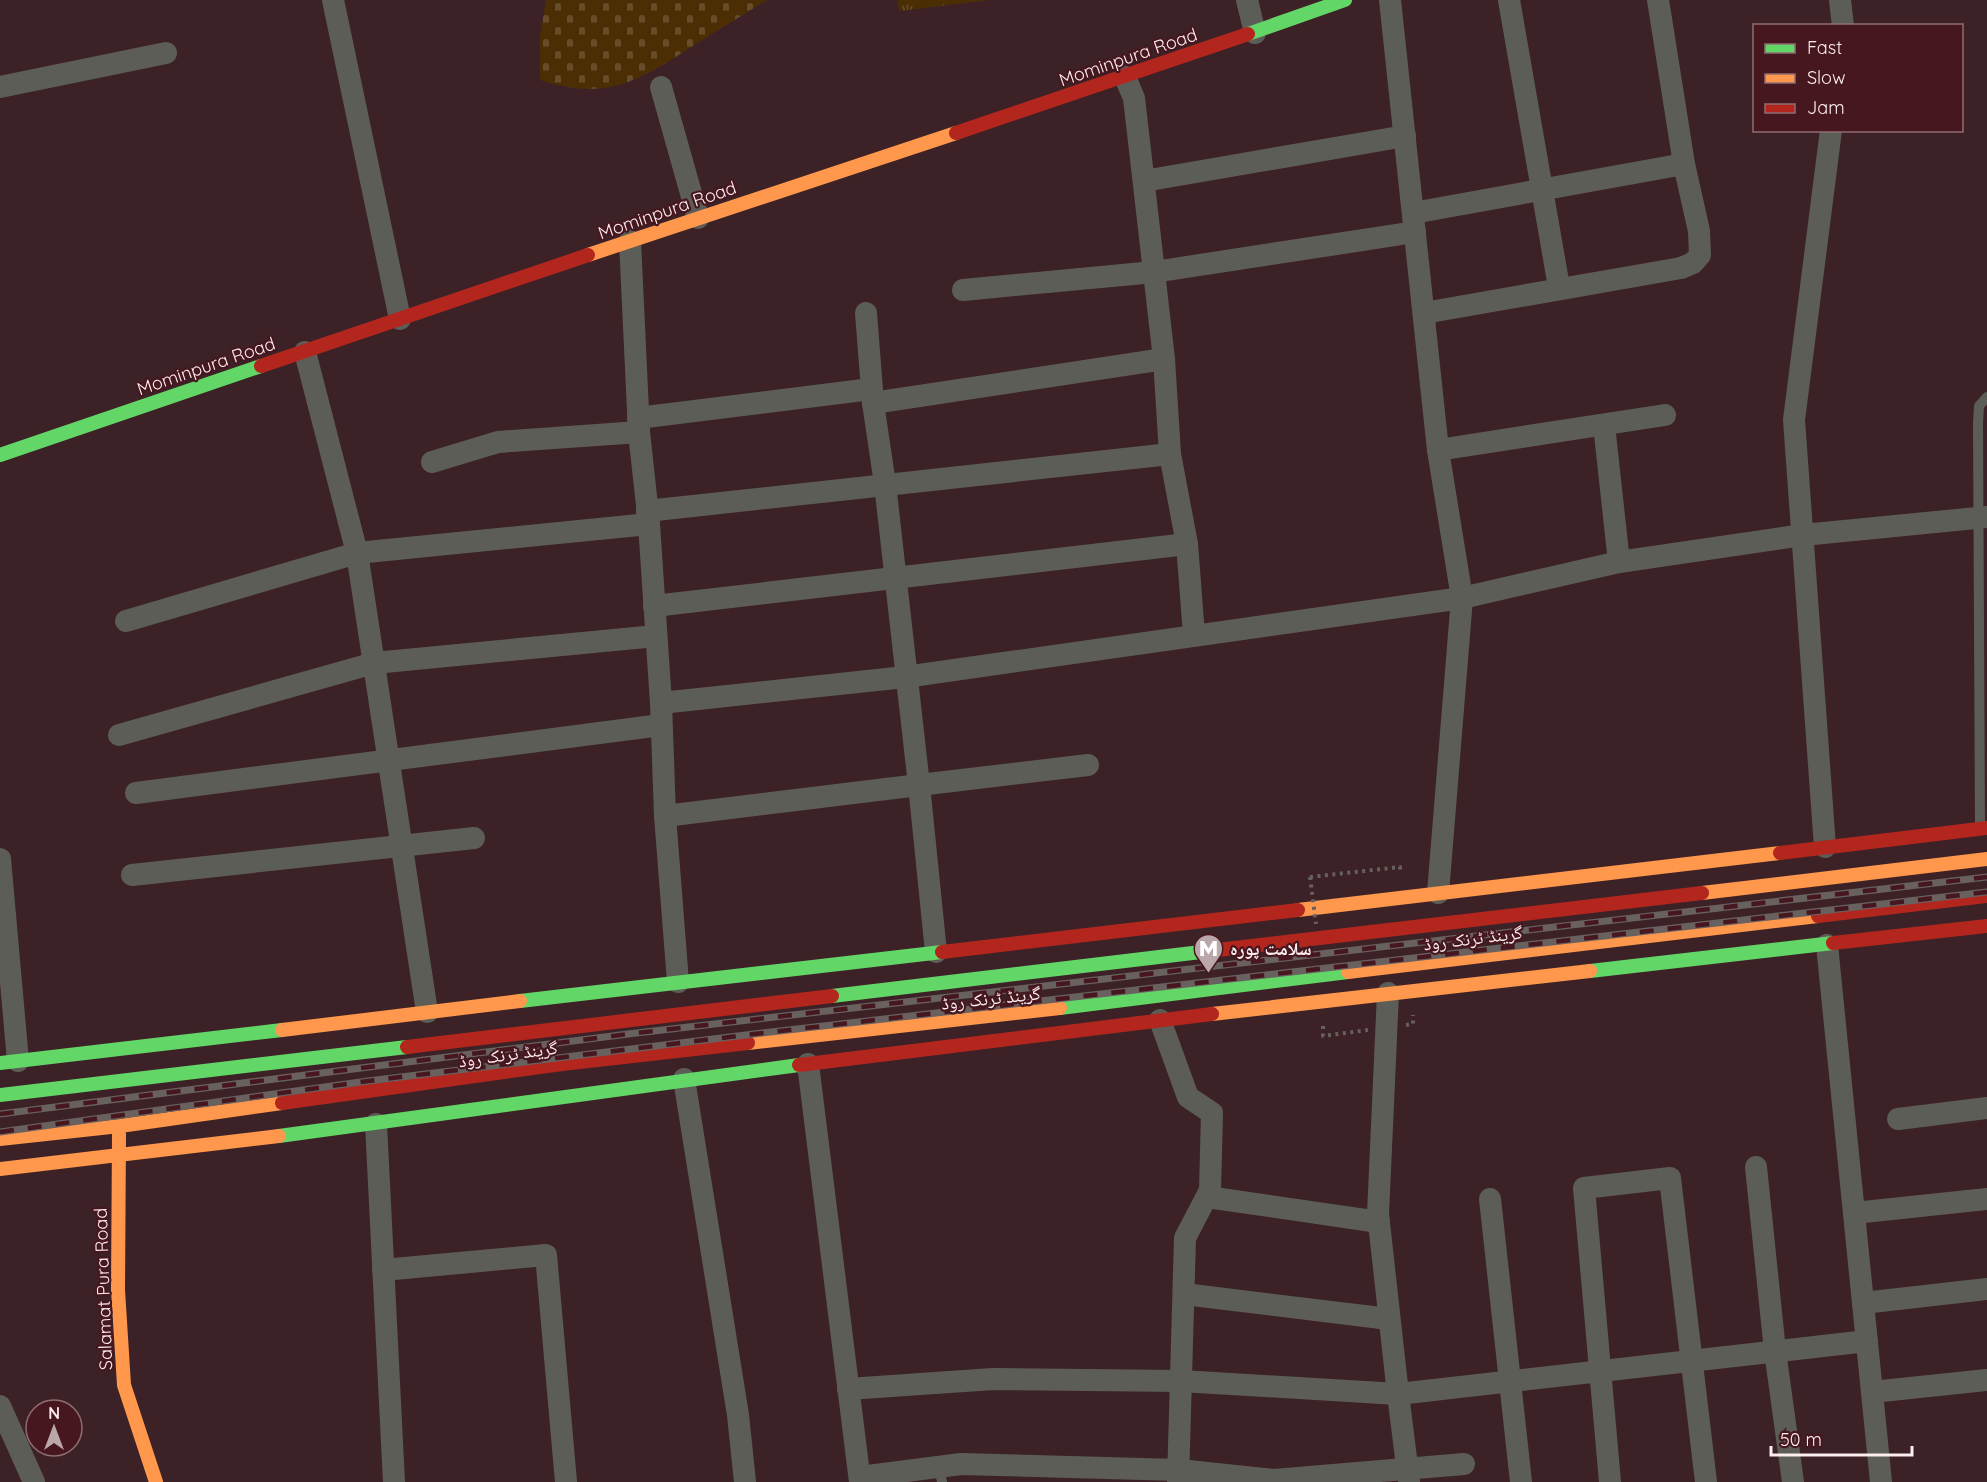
<svg xmlns="http://www.w3.org/2000/svg" width="1987" height="1482" viewBox="0 0 1987 1482" font-family="Quicksand,'Noto Naskh Arabic',sans-serif">
<style>
.grass{fill:url(#grass-tufts)}
.cemetery{fill:url(#cemetery-stones)}
.lines{fill:none;stroke-linecap:round;stroke-linejoin:round}
.path{stroke:#66605e;stroke-width:4;stroke-dasharray:3 4.5;stroke-linecap:butt}
.lane{stroke:#5d5d57;stroke-width:10}
.street{stroke:#5d5d57;stroke-width:22}
.fast{stroke:#63d668;stroke-width:14}
.slow{stroke:#ff974d;stroke-width:14}
.jam{stroke:#b3261e;stroke-width:14}
.rail-casing{stroke:#69615f;stroke-width:7}
.rail{stroke:#47171f;stroke-width:4.5;stroke-dasharray:14;stroke-linecap:butt}
.path-bridge{stroke:#66605e;stroke-width:4;stroke-dasharray:3 4.5;stroke-linecap:butt}
.labels{text-anchor:middle;dominant-baseline:central;stroke-width:4.5;stroke-linejoin:round;paint-order:stroke}
.street-label{font-size:18px;fill:#fceeef;stroke:#47171f}
.poi-label{font-size:18px;font-weight:bold;fill:#fceeef;stroke:#47171f;text-anchor:start}
</style>
<defs>
<pattern id="grass-tufts" width="24" height="20" patternUnits="userSpaceOnUse" patternTransform="scale(1.5)"><rect width="24" height="20" fill="#4c2e05"/><path d="M3 7l-1-3M5 7V3M7 7l1-3M15 17l-1-3M17 17v-4M19 17l1-3" fill="none" stroke="#674d2a"/></pattern>
<pattern id="cemetery-stones" width="16" height="16" patternUnits="userSpaceOnUse" patternTransform="scale(1.5)"><rect width="16" height="16" fill="#4c2e05"/><path d="M2 7V4a2 2 0 0 1 4 0v3zM10 15v-3a2 2 0 0 1 4 0v3z" fill="#674d2a"/></pattern>
</defs>
<rect width="100%" height="100%" fill="#3c2226"/>
<!-- grass -->
<polygon class="grass" points="898,0 990,0 899,11"/>
<!-- cemetery -->
<path class="cemetery" d="M546,0H767C743,15 718,30 693,46C638,81 607,102 540,80V35Z"/>
<g class="lines">
<!-- path -->
<g class="path">
<polyline points="1310,877 1400,867 1400,874"/>
<polyline points="1406,1025 1413,1024 1413,1015"/>
<polyline points="1323,1026 1323,1036 1368,1030"/>
</g>
<!-- lane -->
<g class="lane">
<polyline points="1980,826 1978,423 1979,406 1987,397"/>
<polyline points="939,1467 942,1482"/>
</g>
<!-- street -->
<g class="street">
<polyline points="333,0 400,319"/>
<polyline points="1247,0 1255,33"/>
<polyline points="1390,0 1438,450 1462,598 1438,893"/>
<polyline points="1509,0 1559,287"/>
<polyline points="1840,0 1843,26"/>
<polyline points="1125,77 1134,98 1164,359 1170,454 1187,544 1194,635"/>
<polyline points="0,87 166,53"/>
<polyline points="661,87 698,218"/>
<polyline points="1144,181 1405,136"/>
<polyline points="1413,213 1684,164"/>
<polyline points="630,241 639,432 649,524 661,703 665,816 678,982"/>
<polyline points="963,290 1154,272 1415,232"/>
<polyline points="1424,313 1681,268 1693,263 1700,255 1699,231 1684,164 1658,0"/>
<polyline points="305,352 357,553 427,1012"/>
<polyline points="873,403 1164,359"/>
<polyline points="638,418 871,389"/>
<polyline points="1604,425 1619,562"/>
<polyline points="1438,450 1665,415"/>
<polyline points="432,462 498,442 639,432"/>
<polyline points="647,511 1170,454"/>
<polyline points="654,606 1187,544"/>
<polyline points="126,621 357,553 649,524"/>
<polyline points="661,703 905,677 1462,598 1619,562 1803,535 1987,517"/>
<polyline points="119,735 374,663 656,636"/>
<polyline points="136,793 661,725"/>
<polyline points="665,816 919,785 885,484 873,403 866,313"/>
<polyline points="1825,847 1794,420 1831,130"/>
<polyline points="0,859 18,1061"/>
<polyline points="132,875 474,838"/>
<polyline points="1827,945 1881,1482"/>
<polyline points="936,952 919,785 1088,765"/>
<polyline points="1388,993 1378,1214 1398,1394 1867,1341"/>
<polyline points="1160,1020 1188,1097 1212,1113 1210,1190 1185,1238 1178,1482"/>
<polyline points="808,1064 860,1482"/>
<polyline points="684,1079 738,1415 745,1482"/>
<polyline points="1898,1119 1987,1108"/>
<polyline points="376,1124 394,1482"/>
<polyline points="1756,1167 1775,1351 1793,1482"/>
<polyline points="1207,1197 1379,1222"/>
<polyline points="1490,1199 1521,1482"/>
<polyline points="1854,1213 1987,1199"/>
<polyline points="383,1270 546,1255 566,1482"/>
<polyline points="1184,1294 1389,1319"/>
<polyline points="1863,1303 1987,1289"/>
<polyline points="848,1389 993,1379 1181,1381 1398,1394 1409,1482"/>
<polyline points="1872,1392 1987,1380"/>
<polyline points="0,1406 34,1482"/>
<polyline points="860,1477 961,1464 1179,1470 1274,1480 1464,1464"/>
<polyline points="1610,1482 1584,1188 1670,1178 1706,1482"/>
</g>
<!-- fast -->
<g class="fast">
<polyline points="1248,34 1345,0"/>
<polyline points="0,455 261,366"/>
<polyline points="1590,971 1833,943"/>
<polyline points="832,996 1201,952"/>
<polyline points="520,1001 942,952"/>
<polyline points="1060,1008 1348,972"/>
<polyline points="0,1063 282,1030"/>
<polyline points="0,1095 407,1047"/>
<polyline points="279,1136 799,1065"/>
</g>
<!-- slow -->
<g class="slow">
<polyline points="588,255 956,133"/>
<polyline points="1702,893 1987,859"/>
<polyline points="1298,910 1780,853"/>
<polyline points="1348,972 1818,916"/>
<polyline points="1212,1014 1590,971"/>
<polyline points="282,1030 520,1001"/>
<polyline points="748,1043 1060,1008"/>
<polyline points="119,1134 118,1290 124,1385 156,1482"/>
<polyline points="0,1139 120,1126 282,1103"/>
<polyline points="0,1169 279,1136"/>
</g>
<!-- jam -->
<g class="jam">
<polyline points="956,133 1248,34"/>
<polyline points="261,366 588,255"/>
<polyline points="1780,853 1987,828"/>
<polyline points="1818,916 1987,896"/>
<polyline points="1833,943 1987,926"/>
<polyline points="942,952 1298,910"/>
<polyline points="1201,952 1702,893"/>
<polyline points="407,1047 832,996"/>
<polyline points="799,1065 1212,1014"/>
<polyline points="282,1103 562,1064 748,1043"/>
</g>
<defs>
<g id="rail">
<polyline points="0,1114 628,1034 1987,877"/>
<polyline points="0,1132 368,1081 754,1034 1987,892"/>
</g>
</defs>
<!-- rail casing -->
<use href="#rail" class="rail-casing"/>
<!-- rail -->
<use href="#rail" class="rail"/>
<!-- path-bridge -->
<polyline class="path-bridge" points="1310,877 1316,924"/>
</g>
<!-- icons -->
<defs>
<symbol id="metro-pin" viewBox="-11 -11 22 30"><path d="M0 17L-7.5 6A9.5 9.5 0 1 1 7.5 6Z" fill="#b9a7a9" stroke="#47171f"/><path d="M-5.5 5V-5H-3L0 0L3-5H5.5V5H3V-.5L0 4L-3-.5V5Z" fill="#fff"/></symbol>
</defs>
<g fill-rule="evenodd">
<use href="#metro-pin" x="1192" y="932" width="33" height="45"/>
</g>
<g class="labels">
<!-- street labels -->
<g class="street-label">
<text transform="translate(1128 57) rotate(-19)">Mominpura Road</text>
<text transform="translate(667 210) rotate(-19)">Mominpura Road</text>
<text transform="translate(206 366) rotate(-19)">Mominpura Road</text>
<text transform="translate(1473 938) rotate(-7)">گرینڈ ٹرنک روڈ</text>
<text transform="translate(991 998) rotate(-6)">گرینڈ ٹرنک روڈ</text>
<text transform="translate(508 1054) rotate(-8)">گرینڈ ٹرنک روڈ</text>
<text transform="translate(103 1289) rotate(-92)">Salamat Pura Road</text>
</g>
<!-- poi labels -->
<g class="poi-label">
<text x="1230" y="948">سلامت پورہ</text>
</g>
</g>
<!-- legend -->
<rect x="1753" y="24" width="210" height="108" fill="#47171f" stroke="#8f6d72" stroke-width="1.5"/>
<rect x="1765" y="44" width="30" height="9" fill="#63d668" stroke="#8f6d72" stroke-width="1.5"/>
<text x="1807" y="54" font-size="18" fill="#fceeef">Fast</text>
<rect x="1765" y="74" width="30" height="9" fill="#ff974d" stroke="#8f6d72" stroke-width="1.5"/>
<text x="1807" y="84" font-size="18" fill="#fceeef">Slow</text>
<rect x="1765" y="104" width="30" height="9" fill="#b3261e" stroke="#8f6d72" stroke-width="1.5"/>
<text x="1807" y="114" font-size="18" fill="#fceeef">Jam</text>
<!-- north arrow -->
<g transform="translate(54 1428)"><circle r="28" fill="#47171f" stroke="#8f6d72" stroke-width="1.5"/>
<path d="M0-4.5L10 22L0 15L-10 22Z" fill="#b9a7a9"/>
<text y="-9" font-size="16" font-weight="bold" text-anchor="middle" fill="#fceeef">N</text>
</g>
<!-- scale -->
<path d="M1771 1446v9h141v-9" fill="none" stroke="#fceeef" stroke-width="3"/>
<text x="1780" y="1446" font-size="18" fill="#fceeef" stroke="#47171f" stroke-width="4.5" paint-order="stroke">50 m</text>
</svg>
